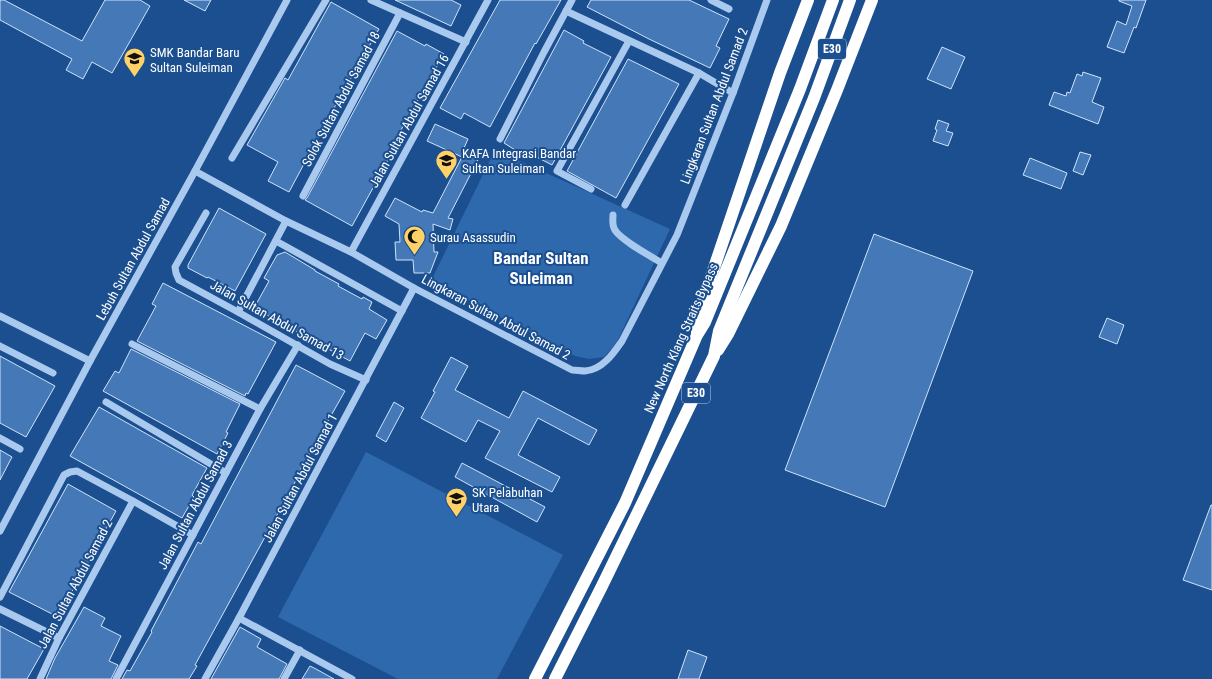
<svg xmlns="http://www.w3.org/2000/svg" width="1212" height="679" viewBox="0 0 1212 679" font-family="'Roboto Condensed',sans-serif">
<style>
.green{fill:#2e69ad}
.building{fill:#4478b7;stroke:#cfe3fa}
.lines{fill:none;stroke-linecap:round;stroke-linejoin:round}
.minor{stroke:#a9c9ee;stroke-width:7}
.highway{stroke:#fff;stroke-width:12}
.labels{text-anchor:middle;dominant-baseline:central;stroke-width:4;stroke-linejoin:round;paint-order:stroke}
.shield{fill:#1b4f8f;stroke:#bbcadd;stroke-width:1}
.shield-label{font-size:12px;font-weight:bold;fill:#fff}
.poi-label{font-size:13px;fill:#fff;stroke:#1b4f8f;text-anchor:start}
.street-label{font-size:13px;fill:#fff;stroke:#1b4f8f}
.district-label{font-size:17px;font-weight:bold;fill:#fff;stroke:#1b4f8f}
</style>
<rect width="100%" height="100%" fill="#1b4f8f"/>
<!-- green -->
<g class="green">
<polygon points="495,150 670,229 616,344 604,357 589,359 575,356 431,281"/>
<polygon points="366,452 563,555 497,679 398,679 278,617"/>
</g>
<!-- building -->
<g class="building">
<polygon points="0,0 4,0 82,41 105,0 140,0 150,6 112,73 92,62 83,79 66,70 72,59 0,20"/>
<polygon points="184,0 211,0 205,11"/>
<polygon points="395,0 451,0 461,5 451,26"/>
<polygon points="500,0 561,0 536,44 535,43 490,127 464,113 461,119 440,108"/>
<polygon points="591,0 689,0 729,19 716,46 720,48 710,68 649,39 587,7"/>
<polygon points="1119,0 1146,0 1136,28 1134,27 1124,53 1107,47 1117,21 1126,25 1132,6 1119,1"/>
<polygon points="331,2 379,29 329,117 289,192 268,181 278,162 247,145 285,78 288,80"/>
<polygon points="564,30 584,41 583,43 611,57 552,165 525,151 523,155 504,143"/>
<polygon points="397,31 425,46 426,44 444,54 397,137 400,139 352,226 305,200 307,198"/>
<polygon points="942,47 965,57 951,89 927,79"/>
<polygon points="628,59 679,84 616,198 567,171"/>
<polygon points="1083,72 1101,78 1092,102 1104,107 1098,124 1049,105 1054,92 1066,96 1067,92 1070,93 1077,74 1082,76"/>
<polygon points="938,120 949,124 946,131 953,133 948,146 933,141 937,130 935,129"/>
<polygon points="435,124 468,139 464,148 480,156 448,218 453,219 450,230 433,224 434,252 438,252 430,273 414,273 413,260 396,260 395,242 400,242 399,224 385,216 395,198 422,212 423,210 433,213 462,157 427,141"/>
<polygon points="1080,152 1091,155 1083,175 1073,171"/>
<polygon points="1030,158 1067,173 1061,189 1023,175"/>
<polygon points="219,208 266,234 235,291 208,277 207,278 188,268 188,265"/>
<polygon points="874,234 973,271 885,507 785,470"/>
<polygon points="285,252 315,270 315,271 339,284 338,286 362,299 363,297 372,302 369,309 387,320 376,339 365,333 350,361 254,308 269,281 264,278 277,255"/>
<polygon points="163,283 276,342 248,394 246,393 245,396 137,341 156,306 152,304"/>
<polygon points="1107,318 1124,325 1117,344 1099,337"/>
<polygon points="131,349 240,404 226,432 228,433 217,454 103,391 115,371 119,373"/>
<polygon points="0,356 55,386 26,437 0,423"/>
<polygon points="451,357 468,366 455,390 509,418 523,391 597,430 589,445 538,418 518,455 560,477 552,492 485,458 500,431 478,420 466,442 421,418 435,392 433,391"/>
<polygon points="296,365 345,391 299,472 300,473 195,665 197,666 189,679 122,679 127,670 130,671 152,632 151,631 198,542 201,544"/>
<polygon points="394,402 404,408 386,442 376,436"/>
<polygon points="99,407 207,468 192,495 194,497 182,518 70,456"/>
<polygon points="0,450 12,457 0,480"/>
<polygon points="462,463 545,507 537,522 455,477"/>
<polygon points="68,484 116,511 58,617 9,592"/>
<polygon points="1211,505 1212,505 1212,590 1183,580"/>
<polygon points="84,607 105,618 101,626 121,636 109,661 118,665 111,679 46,679 55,658"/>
<polygon points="0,626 44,649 27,679 0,679"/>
<polygon points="240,627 261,639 257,647 287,664 279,679 211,679"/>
<polygon points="688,650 707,657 699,679 678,679"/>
<polygon points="310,666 316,669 334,679 302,679"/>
</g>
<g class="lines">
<!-- minor -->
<g class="minor">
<polyline points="371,0 466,42"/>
<polyline points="711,0 729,9"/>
<polyline points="566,11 699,73 733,93"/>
<polyline points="500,139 544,52 572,0"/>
<polyline points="232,158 326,0"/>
<path d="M195,171L286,221L351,252L414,288L572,370C576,370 581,371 585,371C602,370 613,354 622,341L677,235L733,93L767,0"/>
<polyline points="591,189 557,171 629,41"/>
<polyline points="303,196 400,13"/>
<polyline points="625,205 699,73"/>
<polyline points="206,213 175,267 176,273 179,280 238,312 330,364 366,380"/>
<path d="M613,215C613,219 612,224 614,228C617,238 652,257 662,263"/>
<polyline points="276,241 402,311"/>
<polyline points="351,252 488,0"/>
<polyline points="238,312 286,221"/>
<polyline points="0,316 90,361"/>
<polyline points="132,344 260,409"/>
<polyline points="0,346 53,373"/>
<polyline points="106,402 226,473"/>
<polyline points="0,438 20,449"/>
<polyline points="0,531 90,361 195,171 287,0"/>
<polyline points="0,597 64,475 70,472 77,471 133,501 193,535"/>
<polyline points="0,609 59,638"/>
<polyline points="239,618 352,679"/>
<polyline points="40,679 59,638 133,501"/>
<polyline points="116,679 260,409 298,345"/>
<polyline points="205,679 239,618 313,478 414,288"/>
<polyline points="284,679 300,650"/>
</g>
<!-- highway -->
<g class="highway">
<polyline points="697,334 697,318 780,73 808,0"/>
<polyline points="718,350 728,334 781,226 837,90 872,0"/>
<polyline points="535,679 625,503 697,335 705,322 800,89 833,0"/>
<polyline points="555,679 602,586 714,356 719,331 814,98 850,0"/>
</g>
</g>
<!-- icons -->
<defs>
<symbol id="school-pin" viewBox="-11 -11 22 30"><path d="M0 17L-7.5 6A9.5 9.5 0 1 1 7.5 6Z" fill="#ffd166" stroke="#1b4f8f"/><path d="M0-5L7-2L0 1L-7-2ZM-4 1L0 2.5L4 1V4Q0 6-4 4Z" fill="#111"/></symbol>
<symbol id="mosque-pin" viewBox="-11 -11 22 30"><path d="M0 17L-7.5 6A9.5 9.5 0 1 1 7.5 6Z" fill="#ffd166" stroke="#1b4f8f"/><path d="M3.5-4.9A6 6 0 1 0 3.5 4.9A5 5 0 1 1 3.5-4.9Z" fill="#111"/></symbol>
</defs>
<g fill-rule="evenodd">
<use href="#school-pin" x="122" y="46" width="25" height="34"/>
<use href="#school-pin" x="434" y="148" width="25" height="34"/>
<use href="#mosque-pin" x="402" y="224" width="25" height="34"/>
<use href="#school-pin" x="444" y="486" width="25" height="34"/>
</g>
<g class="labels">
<!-- shield labels -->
<g class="shield">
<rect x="818" y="39" width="28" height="20" rx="3"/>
<rect x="682" y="383" width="28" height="20" rx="3"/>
</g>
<g class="shield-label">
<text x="832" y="49">E30</text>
<text x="696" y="393">E30</text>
</g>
<!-- poi labels -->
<g class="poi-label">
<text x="150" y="52">SMK Bandar Baru<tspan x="150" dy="15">Sultan Suleiman</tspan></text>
<text x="462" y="153">KAFA Integrasi Bandar<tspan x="462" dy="15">Sultan Suleiman</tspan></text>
<text x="430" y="237">Surau Asassudin</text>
<text x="472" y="492">SK Pelabuhan<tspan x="472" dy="15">Utara</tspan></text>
</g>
<!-- street labels -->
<g class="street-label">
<text transform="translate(341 99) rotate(-62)">Solok Sultan Abdul Samad 18</text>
<text transform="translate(714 106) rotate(-69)">Lingkaran Sultan Abdul Samad 2</text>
<text transform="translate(409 121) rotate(-61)">Jalan Sultan Abdul Samad 16</text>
<text transform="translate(133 259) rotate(-61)">Lebuh Sultan Abdul Samad</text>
<text transform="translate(496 317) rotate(28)">Lingkaran Sultan Abdul Samad 2</text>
<text transform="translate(277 320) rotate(29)">Jalan Sultan Abdul Samad 13</text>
<text transform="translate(681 338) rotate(-66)">New North Klang Straits Bypass</text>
<text transform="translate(300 478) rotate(-62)">Jalan Sultan Abdul Samad 1</text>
<text transform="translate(195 505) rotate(-62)">Jalan Sultan Abdul Samad 3</text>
<text transform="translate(75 584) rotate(-62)">Jalan Sultan Abdul Samad 2</text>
</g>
<!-- district labels -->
<g class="district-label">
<text x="541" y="258">Bandar Sultan<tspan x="541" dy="20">Suleiman</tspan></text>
</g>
</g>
</svg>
